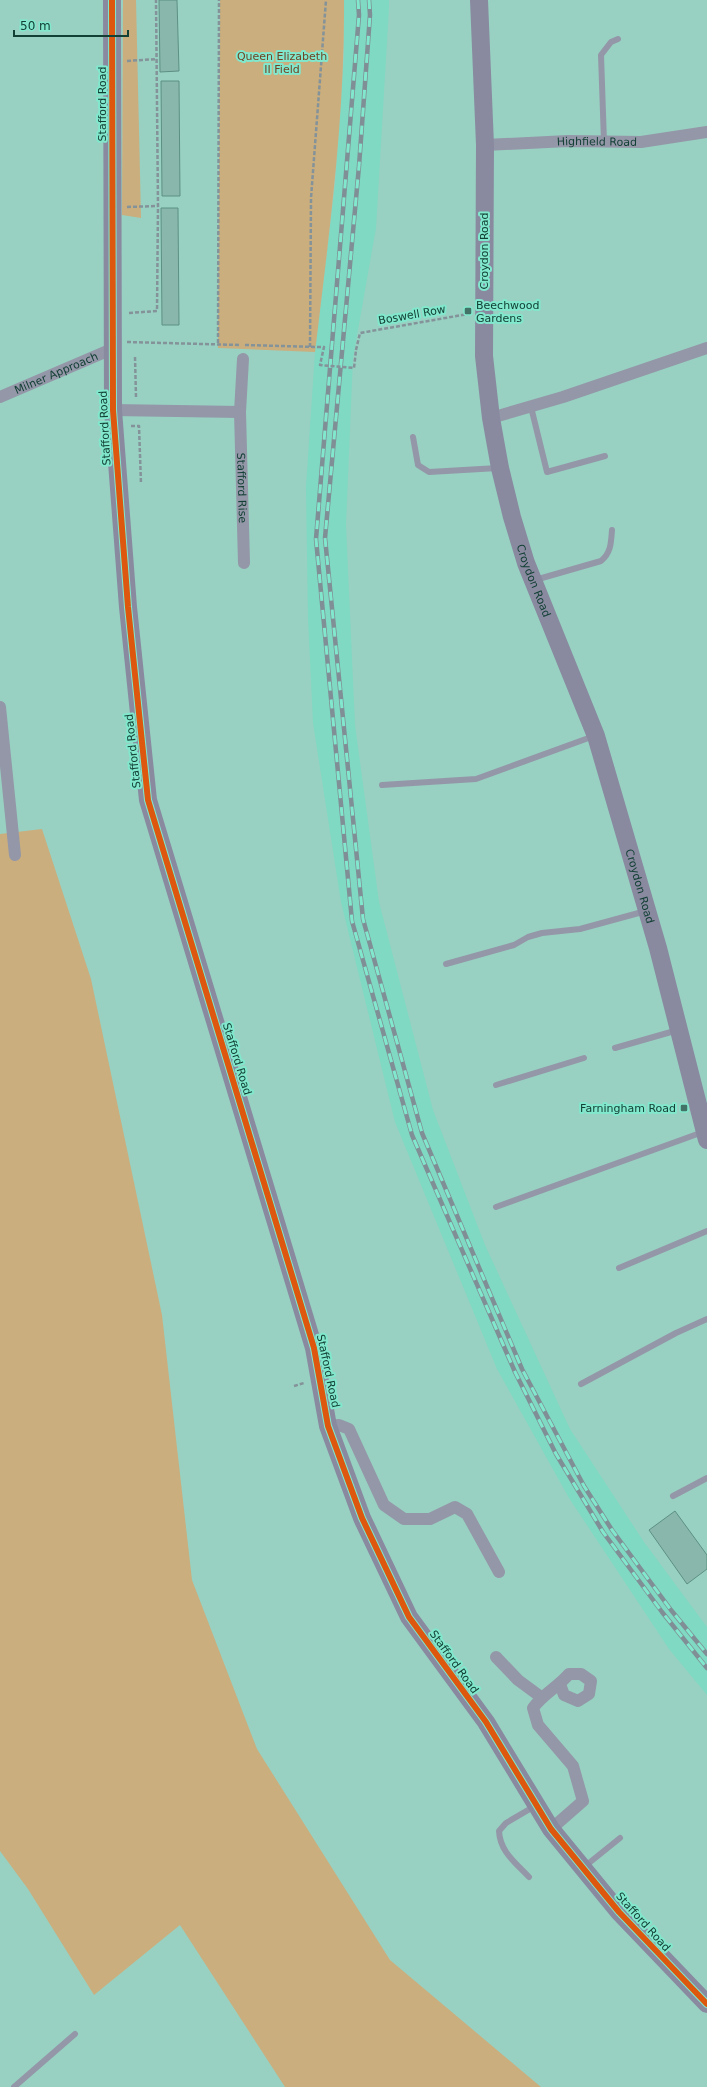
<svg xmlns="http://www.w3.org/2000/svg" width="707" height="2087" viewBox="0 0 707 2087" font-family="'DejaVu Sans',sans-serif">
<style>
.built{fill:#7fd9c3}
.green{fill:#caae7e}
.building{fill:#89b7ab;stroke:#5d9085}
.lines{fill:none;stroke-linecap:round;stroke-linejoin:round}
.path{stroke:#849299;stroke-width:2.5;stroke-dasharray:4 2;stroke-linecap:butt}
.lane{stroke:#9497a8;stroke-width:6}
.street{stroke:#9497a8;stroke-width:12}
.secondary{stroke:#898aa0;stroke-width:18}
.rail-casing{stroke:#808e95;stroke-width:4.5}
.rail{stroke:#81e8cd;stroke-width:3;stroke-dasharray:9;stroke-linecap:butt}
.path-bridge{stroke:#849299;stroke-width:2.5;stroke-dasharray:4 2;stroke-linecap:butt}
.cycleway-casing{stroke:#81e8cd;stroke-width:8}
.cycleway{stroke:#dd580e;stroke-width:6}
.poi-dot{fill:#427366;stroke:#81e8cd;stroke-width:1.5}
.labels{text-anchor:middle;dominant-baseline:central;stroke-width:4;stroke-linejoin:round;paint-order:stroke}
.park-label{font-size:11px;fill:#704425;stroke:#81e8cd}
.street-label{font-size:11px;fill:#134035;stroke:#81e8cd}
.poi-label{font-size:11px;fill:#134035;stroke:#81e8cd;text-anchor:start}
</style>
<rect width="100%" height="100%" fill="#98d1c2"/>
<!-- built -->
<polygon class="built" points="344,0 389,0 389,8 376,228 353,358 346,525 355,725 379,902 433,1110 485,1245 570,1429 644,1542 707,1627 707,1695 669,1649 569,1498 497,1369 395,1122 341,902 313,723 308,618 306,487 315,352 335,185 344,57"/>
<!-- green -->
<g class="green">
<polygon points="123,0 136,0 141,218 122,215"/>
<path d="M220,0H344C345,118 329,235 315,352L218,348Z"/>
<polygon points="42,829 91,979 162,1315 192,1580 257,1749 390,1960 541,2087 285,2087 180,1925 94,1995 28,1889 0,1851 0,834"/>
</g>
<!-- building -->
<g class="building">
<polygon points="159,0 177,0 179,71 160,72"/>
<polygon points="161,81 179,81 180,196 162,196"/>
<polygon points="161,208 178,208 179,325 162,325"/>
<polygon points="675,1511 707,1555 707,1569 687,1584 649,1530"/>
</g>
<g class="lines">
<!-- path -->
<g class="path">
<polyline points="127,61 157,59"/>
<polyline points="127,207 158,206"/>
<polyline points="129,313 157,311 158,206 156,0"/>
<polyline points="127,342 240,345"/>
<polyline points="218,343 219,0"/>
<polyline points="245,345 317,347"/>
<polyline points="310,347 311,198 326,0"/>
<polyline points="356,350 360,333 468,314"/>
<polyline points="135,357 136,397"/>
<polyline points="131,426 139,426 141,484"/>
<polyline points="294,1386 304,1383"/>
</g>
<!-- lane -->
<g class="lane">
<polyline points="604,142 601,55 611,42 618,39"/>
<polyline points="531,407 547,472 605,456"/>
<polyline points="413,437 418,465 429,472 498,468"/>
<path d="M535,580L601,561C611,553 611,543 612,530"/>
<polyline points="382,785 476,779 594,736"/>
<polyline points="446,964 514,945 528,937 542,933 580,929 646,911"/>
<polyline points="615,1048 678,1030"/>
<polyline points="496,1085 584,1058"/>
<polyline points="496,1207 703,1132"/>
<polyline points="619,1268 707,1231"/>
<polyline points="581,1384 676,1333 707,1319"/>
<polyline points="673,1496 707,1478"/>
<polyline points="584,1867 620,1838"/>
<path d="M529,1877C516,1863 500,1852 499,1831L506,1823L535,1806"/>
<polyline points="14,2087 75,2034"/>
</g>
<!-- street -->
<g class="street">
<path id="s1" d="M485,145L568,141L641,142L707,132"/>
<path id="s2" d="M0,397L112,349"/>
<polyline points="113,410 240,412 243,359"/>
<path id="s3" d="M240,412L244,563"/>
<polyline points="491,418 563,397 707,348"/>
<polyline points="0,707 15,855"/>
<polyline points="328,1426 339,1425 349,1429 384,1505 404,1519 430,1519 455,1507 467,1514 499,1572"/>
<polyline points="496,1657 518,1680 541,1697"/>
<path d="M551,1829L583,1801L573,1766L538,1725L533,1708C543,1694 558,1687 569,1674H581L591,1681L589,1694L578,1701L564,1695L560,1684"/>
</g>
<!-- secondary -->
<g class="secondary">
<polyline points="112,0 113,410 128,607 148,800 314,1348 328,1426 362,1518 409,1617 486,1722 551,1829 619,1912 707,2004"/>
<path id="s4" d="M479,0L485,145L484,356L491,418L500,468L512,517L526,563L596,736L658,948L707,1140"/>
</g>
<defs>
<g id="rail">
<polyline points="358,0 359,15 316,539 352,921 412,1135 515,1372 556,1454 603,1532 662,1612 707,1668"/>
<polyline points="369,0 370,15 359,166 325,538 363,919 422,1133 522,1369 584,1486 612,1530 671,1610 707,1654"/>
</g>
</defs>
<!-- rail casing -->
<use href="#rail" class="rail-casing"/>
<!-- rail -->
<use href="#rail" class="rail"/>
<!-- path-bridge -->
<polyline class="path-bridge" points="317,347 324,347 320,365 354,368 356,350"/>
<defs>
<polyline id="cycleway" points="112,0 113,410 128,607 148,800 314,1348 328,1426 362,1518 409,1617 486,1722 551,1829 619,1912 707,2004"/>
</defs>
<!-- cycleway casing -->
<use href="#cycleway" class="cycleway-casing"/>
<!-- cycleway -->
<use href="#cycleway" class="cycleway"/>
</g>
<!-- markers -->
<g class="poi-dot">
<rect x="464" y="307" width="8" height="8" rx="2"/>
<rect x="680" y="1104" width="8" height="8" rx="2"/>
</g>
<g class="labels">
<!-- park labels -->
<g class="park-label">
<text x="282" y="56">Queen Elizabeth<tspan x="282" dy="13">II Field</tspan></text>
</g>
<!-- street labels -->
<g class="street-label">
<text transform="translate(102 104) rotate(-90)">Stafford Road</text>
<text stroke="none"><textPath href="#s1" startOffset="112">Highfield Road</textPath></text>
<text transform="translate(484 251) rotate(-90)">Croydon Road</text>
<text transform="translate(412 315) rotate(-10)">Boswell Row</text>
<text stroke="none"><textPath href="#s2" startOffset="61">Milner Approach</textPath></text>
<text transform="translate(105 428) rotate(-93)">Stafford Road</text>
<text stroke="none"><textPath href="#s3" startOffset="76">Stafford Rise</textPath></text>
<text stroke="none"><textPath href="#s4" startOffset="587">Croydon Road</textPath></text>
<text transform="translate(133 751) rotate(-96)">Stafford Road</text>
<text stroke="none"><textPath href="#s4" startOffset="911">Croydon Road</textPath></text>
<text transform="translate(237 1059) rotate(73)">Stafford Road</text>
<text transform="translate(328 1371) rotate(78)">Stafford Road</text>
<text transform="translate(454 1662) rotate(54)">Stafford Road</text>
<text transform="translate(643 1922) rotate(48)">Stafford Road</text>
</g>
<!-- poi labels -->
<g class="poi-label">
<text x="476" y="305">Beechwood<tspan x="476" dy="13">Gardens</tspan></text>
<text x="676" y="1108" text-anchor="end">Farningham Road</text>
</g>
</g>
<!-- scale -->
<path d="M14 30v6h114v-6" fill="none" stroke="#134035" stroke-width="2"/>
<text x="20" y="30" font-size="12" fill="#134035" stroke="#81e8cd" stroke-width="3" paint-order="stroke">50 m</text>
</svg>
